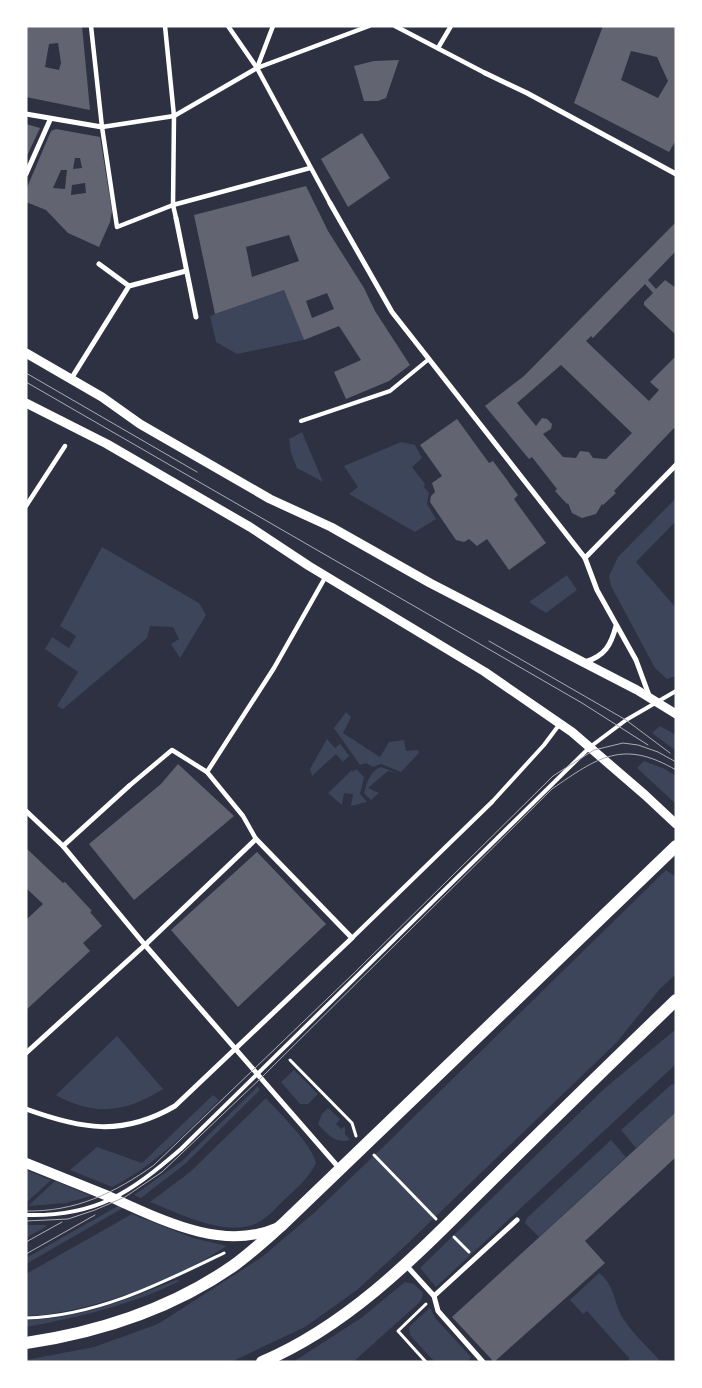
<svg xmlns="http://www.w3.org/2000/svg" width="702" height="1388" viewBox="0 0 702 1388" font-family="Overpass,sans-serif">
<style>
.green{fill:#3c4559}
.building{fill:#626471;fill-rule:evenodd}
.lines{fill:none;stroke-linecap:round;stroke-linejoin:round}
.path{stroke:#fff;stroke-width:3}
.service{stroke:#fff;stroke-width:4}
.pedestrian{stroke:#fff;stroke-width:4.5}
.minor{stroke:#fff;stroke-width:5}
.tertiary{stroke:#fff;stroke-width:9}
.secondary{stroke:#fff;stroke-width:10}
.primary{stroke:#fff;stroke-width:12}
.tram{stroke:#abadb3;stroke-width:1}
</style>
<rect width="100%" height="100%" fill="#2d3142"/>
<!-- green -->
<g class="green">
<polygon points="284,290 304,340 237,354 216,342 210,316"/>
<polygon points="302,432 323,482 297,468 291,453 289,439"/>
<polygon points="401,442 415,445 422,458 412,467 425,484 424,487 429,493 427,504 436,519 415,532 349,494 358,487 344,466"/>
<polygon points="676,498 676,521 636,562 676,608 676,676 667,679 655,668 611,586 609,576 618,557"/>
<polygon points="102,547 199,603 206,615 180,658 171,644 179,639 173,627 150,626 147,638 63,709 57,706 78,672 45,649 52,637 69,648 76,636 60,626"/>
<polygon points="567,575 577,590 546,613 529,602"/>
<polygon points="346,712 351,717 343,733 380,757 389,742 404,740 406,751 418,750 419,753 401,772 381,764 373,767 366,763 360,765 334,728"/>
<polygon points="660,726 676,735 676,751 652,733"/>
<polygon points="332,732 349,756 343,762 336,754 312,776 310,769 327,739 335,748 340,744"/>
<polygon points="644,761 665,769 676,776 676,804 637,768"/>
<path d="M381,767L399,774L388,771L368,788L379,793L371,800L364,793C367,782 370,771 381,767Z"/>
<polygon points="356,769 364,777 360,794 367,802 351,806 353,794 344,793 342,805 328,793 352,770 353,772"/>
<polygon points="666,870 676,877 676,974 659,990 617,1042 404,1247 357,1290 305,1327 231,1362 26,1362 26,1360 94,1347 158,1324 262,1257 315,1212 382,1148"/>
<polygon points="676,1029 676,1064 436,1287 420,1268 605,1088"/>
<path d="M117,1036L163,1089C127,1112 95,1117 56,1095Z"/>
<polygon points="294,1070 318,1094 308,1104 300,1104 281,1082"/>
<polygon points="672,1084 676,1085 676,1112 636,1148 621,1130"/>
<polygon points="258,1086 260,1090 185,1164 141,1198 134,1195 182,1161"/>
<path d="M213,1095L219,1100C186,1133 154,1166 112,1187L70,1170L97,1147L142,1163Z"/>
<path d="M266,1098C280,1114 312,1144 316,1163C309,1178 295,1190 283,1201C275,1209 267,1218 257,1223C226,1238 178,1213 150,1202L190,1172Z"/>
<path d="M328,1108L340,1119L336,1124L341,1129L345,1126V1134L350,1140C335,1144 327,1134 318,1124L322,1114Z"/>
<polygon points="611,1140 626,1157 539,1237 525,1223 527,1218"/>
<polygon points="26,1170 51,1180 26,1203"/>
<polygon points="55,1181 91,1196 66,1203 28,1206"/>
<polygon points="118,1206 123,1208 26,1264 26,1258"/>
<path d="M132,1214L193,1238L227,1246C216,1252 206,1260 194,1266C151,1289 75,1315 26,1316V1274Z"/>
<polygon points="26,1225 45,1225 47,1226 26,1238"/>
<path d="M599,1273C615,1284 614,1305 624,1320C634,1335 649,1348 661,1362H628L629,1358L587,1311L583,1314L570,1300Z"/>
<path d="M176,1280L180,1281C131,1305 80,1317 26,1327V1320C79,1319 128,1299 176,1280Z"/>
<polygon points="405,1282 414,1284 423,1293 421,1301 353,1362 293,1362 361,1318"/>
<polygon points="430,1308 436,1319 471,1357 468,1362 435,1362 410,1335 409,1328 411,1325"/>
</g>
<!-- building -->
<g class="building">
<path d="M26,26H82L90,110L26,97ZM58,43L61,63L59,70L45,67L49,44Z"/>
<path d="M603,26H676V140L669,152L574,103ZM631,51L657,57L668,81L658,98L621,80Z"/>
<polygon points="399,60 386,98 378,101 364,101 354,66 374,61"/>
<polygon points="26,124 40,128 26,158"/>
<path d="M56,129L100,137L112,211L110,222L99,247L68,233L46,210L26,202V190L51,131ZM75,158H80L82,168L73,169ZM61,170H67L65,189L53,188ZM85,183L86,193L71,195L72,185Z"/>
<polygon points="362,133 390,178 348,207 321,159"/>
<path d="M306,186L328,231L364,288L375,311L410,365L389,381L346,399L334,372L361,360L339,326L304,340L284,290L215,314L194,215ZM289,235L299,261L252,277L246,247ZM327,293L334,309L312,318L306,301Z"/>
<path d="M676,222V251L648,280L656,289L665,280L676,288V335L644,305V302L653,293L645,284L593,338L591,336L586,341L649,401L659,390L650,382L676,356V430L674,428L614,491L616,493L603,505L602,504L596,514L582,518L572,513L568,503L567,504L555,491L557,489L532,457L529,459L485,406L524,376ZM561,365L632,433L606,459L593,458L589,452L580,451L576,458L563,457L543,434L551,429L552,424L547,419L542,418L536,426L517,403Z"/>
<polygon points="457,419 489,463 493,461 518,495 514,499 546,543 509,570 487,539 477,546 469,539 464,542 456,540 430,502 431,496 435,492 432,483 442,476 420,445"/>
<polygon points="178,764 234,816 134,900 89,844 161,784"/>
<polygon points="26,848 63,883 65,882 92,911 90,912 102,926 83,943 90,951 26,1010 26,920 43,904 26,888"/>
<polygon points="257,852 326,924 238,1007 171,930"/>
<polygon points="676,1112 676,1157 585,1241 605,1263 494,1362 452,1317"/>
</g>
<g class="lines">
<!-- path -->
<g class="path">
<polyline points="290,1060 352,1123 356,1136"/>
<polyline points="374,1155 436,1219"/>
<polyline points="454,1237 469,1252"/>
<path d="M26,1318C97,1316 162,1283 224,1253"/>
<polyline points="426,1362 398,1331 426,1304"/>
</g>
<!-- service -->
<g class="service">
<polyline points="301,421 390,391 429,359"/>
<polyline points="492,802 544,745 559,725"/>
<path d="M26,1215C96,1217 130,1193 181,1149L590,747L626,720L676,691"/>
</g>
<!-- pedestrian -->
<g class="pedestrian">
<polyline points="91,26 102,127 117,227 173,205 310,168"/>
<polyline points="165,26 174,116 173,205 176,218"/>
<polyline points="228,26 257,68 330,203"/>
<polyline points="395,26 485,73"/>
<polyline points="438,48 451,26"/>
<polyline points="257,68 273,26"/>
<polyline points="102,127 174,116 257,68 369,26"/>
<polyline points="26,506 65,446"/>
<polyline points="207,772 243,816 256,839"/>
<polyline points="129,786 172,750 207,772 274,668 326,576"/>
<polyline points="352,938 492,802"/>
</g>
<!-- minor -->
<g class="minor">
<polyline points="485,73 527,93 676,174"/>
<polyline points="26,114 102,127"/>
<polyline points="26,174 50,120"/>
<polyline points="330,203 392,312 585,558 597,590 636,660 650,698"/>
<polyline points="176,218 196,317"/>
<polyline points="99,264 129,286"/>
<polyline points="71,379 129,286 186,271"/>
<polyline points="585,558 676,465"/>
<path d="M585,662C605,656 611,645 616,626"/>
<polyline points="26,811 63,846 145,945 340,1169"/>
<polyline points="63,846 129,786"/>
<path d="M26,1053L145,945L256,839L352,938L175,1106C122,1137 81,1129 26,1109"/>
<polyline points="405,1264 434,1296 438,1311 483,1362"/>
<polyline points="434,1296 517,1220"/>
</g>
<!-- tertiary -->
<g class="tertiary">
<polyline points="26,353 102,397 140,424 270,499 331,527 430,583 637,690 676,714"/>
<polyline points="26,403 107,444 250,527 309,566 485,672 572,732 645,795 676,824"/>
</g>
<!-- secondary -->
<path class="secondary" d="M26,1163C53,1174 81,1185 108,1196C158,1218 221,1252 276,1228"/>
<!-- primary -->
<g class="primary">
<path d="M26,1343C100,1332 171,1309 233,1266C251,1253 267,1238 283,1224L676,846"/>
<path d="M262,1362C356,1322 426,1245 497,1175C556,1116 616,1058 676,1000"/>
</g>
<!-- tram -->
<g class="tram">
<polyline points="26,373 197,472"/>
<polyline points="26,382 582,703 648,745"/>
<polyline points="489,641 626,720 670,753"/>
<path d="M26,1211C75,1212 115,1193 154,1165L353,974L553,776L594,750L623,743L638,745L658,752L676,762"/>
<path d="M26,1221L68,1219L95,1210L125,1197L162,1172L261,1078L552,789C598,757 623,739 676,770"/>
<polyline points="26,1242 62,1222"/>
<polyline points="26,1254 95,1215"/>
</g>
</g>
<!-- border -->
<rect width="702" height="1388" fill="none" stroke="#ffffff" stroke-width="55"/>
</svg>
